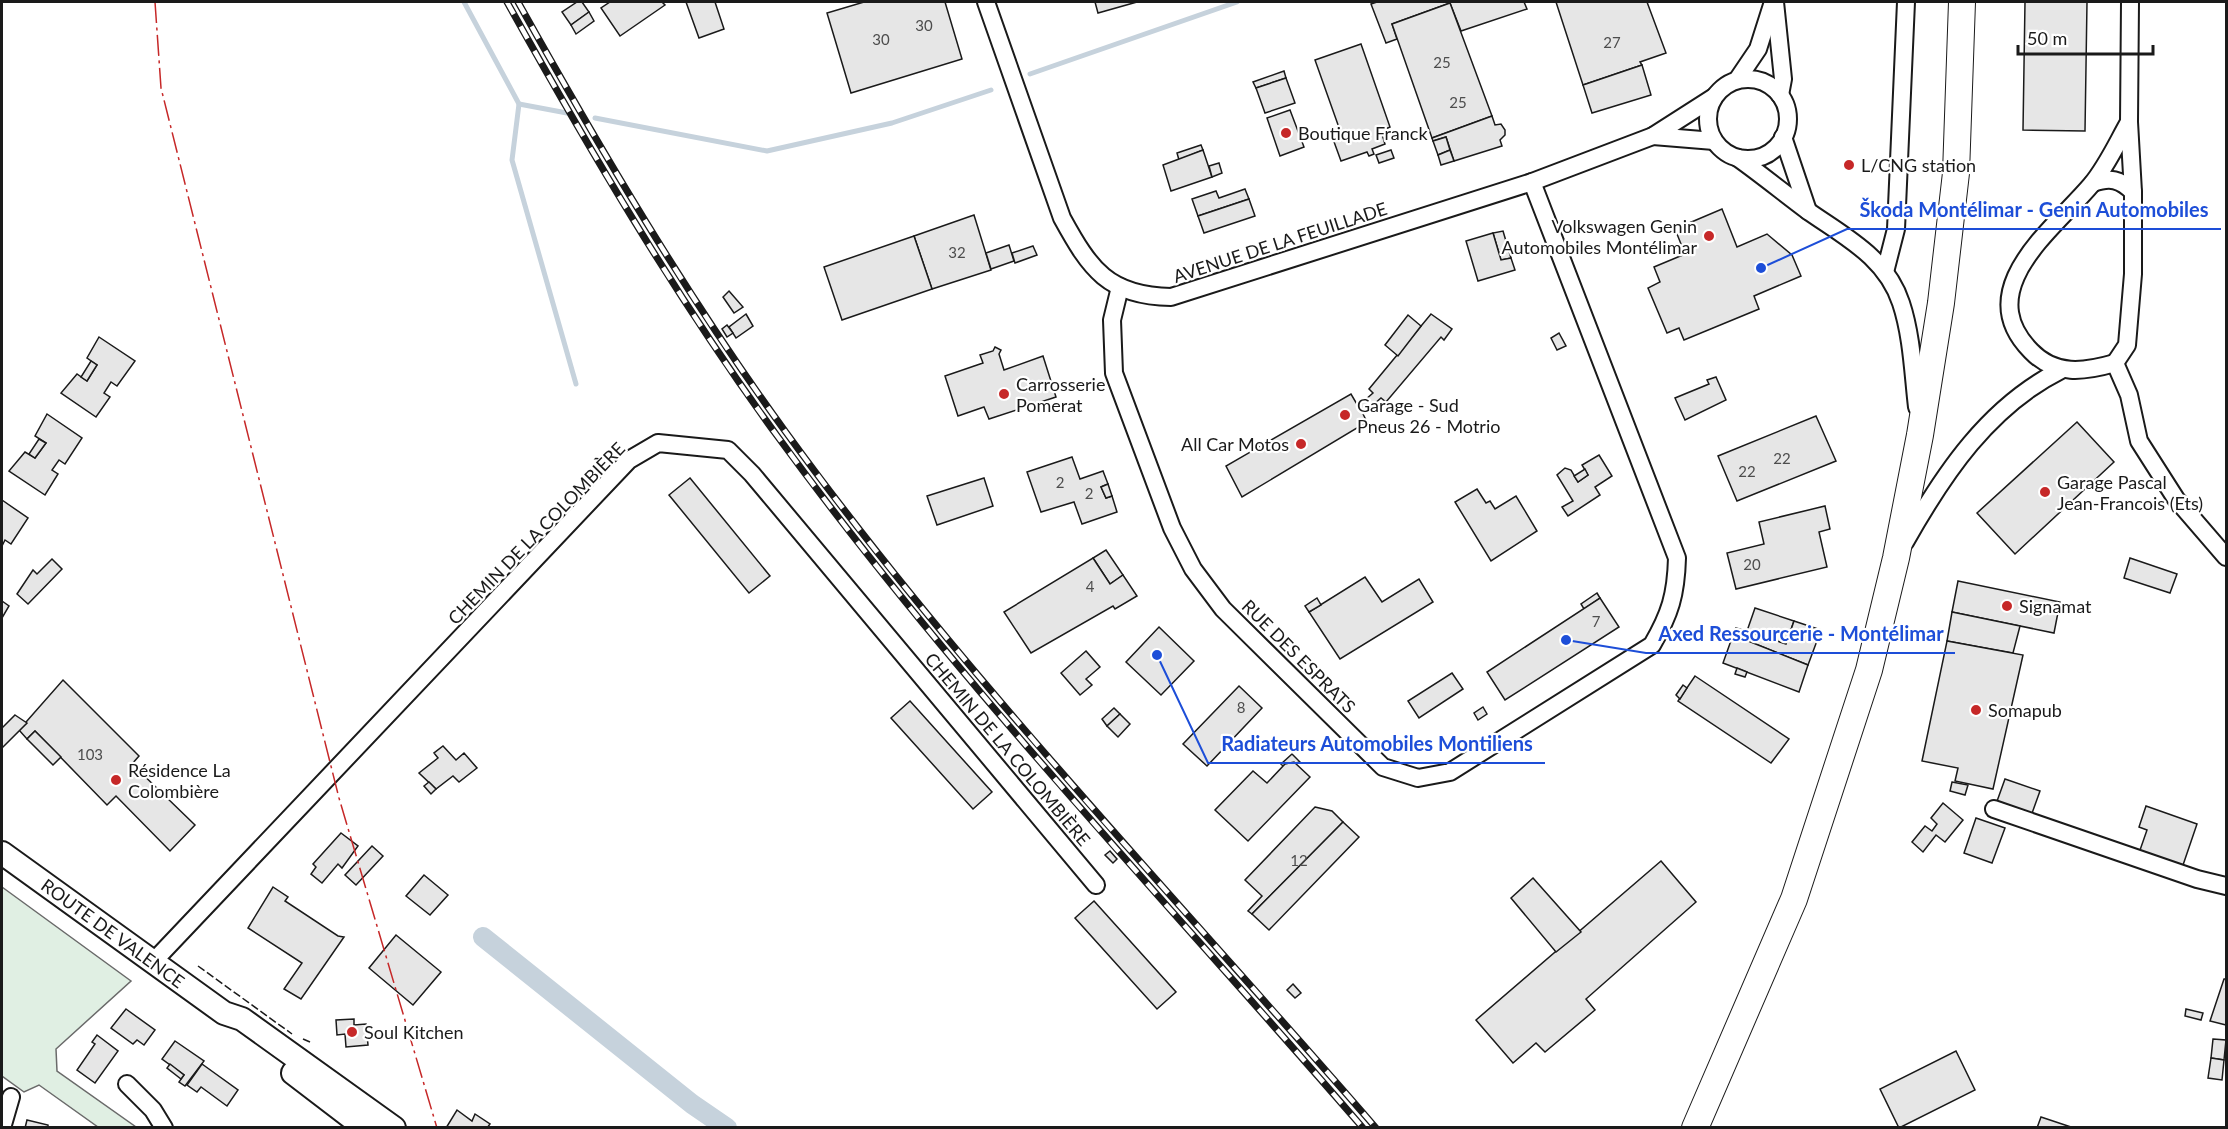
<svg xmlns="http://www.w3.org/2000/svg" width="2228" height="1129" viewBox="0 0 2228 1129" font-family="Lato,sans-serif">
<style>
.green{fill:#e0efe3;stroke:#6a6a6a;stroke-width:1.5}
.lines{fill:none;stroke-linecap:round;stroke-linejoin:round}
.stream{stroke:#c6d2dc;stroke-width:5}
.canal{stroke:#c6d2dc;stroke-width:20}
.building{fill:#e6e6e6;stroke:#1a1a1a;stroke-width:1.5}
.minor-casing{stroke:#1a1a1a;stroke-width:20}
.secondary-casing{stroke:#1a1a1a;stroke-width:26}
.primary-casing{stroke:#1a1a1a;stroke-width:28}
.minor{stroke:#fff;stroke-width:16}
.secondary{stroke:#fff;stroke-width:22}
.primary{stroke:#fff;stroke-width:26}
.rail-casing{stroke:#1a1a1a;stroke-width:7}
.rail{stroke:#fff;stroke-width:4.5;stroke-dasharray:14;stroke-linecap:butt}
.fence{stroke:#1a1a1a;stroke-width:1.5;stroke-dasharray:8 3;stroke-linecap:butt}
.power{stroke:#c62828;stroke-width:1.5;stroke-dasharray:21 4.5 3 4.5;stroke-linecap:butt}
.poi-dot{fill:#c62828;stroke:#fff;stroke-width:2}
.labels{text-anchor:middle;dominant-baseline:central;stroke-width:4.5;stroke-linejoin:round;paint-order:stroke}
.number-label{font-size:15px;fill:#4d4d4d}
.poi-label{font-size:18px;fill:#1a1a1a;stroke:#fff;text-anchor:start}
.street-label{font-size:18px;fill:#1a1a1a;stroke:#fff}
.leader{fill:none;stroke:#1d4ed8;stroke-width:2}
.callout-dot{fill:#1d4ed8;stroke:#fff;stroke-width:2}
.callout-label{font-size:20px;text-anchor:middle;font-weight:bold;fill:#1d4ed8;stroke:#fff;stroke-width:4.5;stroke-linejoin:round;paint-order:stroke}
</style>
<rect width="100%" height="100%" fill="#fff"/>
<!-- green -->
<polygon class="green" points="2,887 131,981 56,1049 57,1071 136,1127 98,1127 39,1085 24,1092 2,1076"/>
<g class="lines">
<!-- stream -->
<g class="stream">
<polyline points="464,2 519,104 512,160 576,384"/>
<polyline points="1030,74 1237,2"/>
<polyline points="519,104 567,113"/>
<polyline points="595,118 767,151 892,123 991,90"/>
</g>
<!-- canal -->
<polyline class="canal" points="483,937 692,1104 727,1128"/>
</g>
<!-- building -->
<g class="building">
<polygon points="577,2 582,2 589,12 571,25 562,12"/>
<polygon points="610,2 662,2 665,5 620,36 601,8"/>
<polygon points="686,2 715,2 724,29 699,38"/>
<polygon points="864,2 945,2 962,59 851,93 827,13"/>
<polygon points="1095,2 1137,2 1098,13"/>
<polygon points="1377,2 1524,2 1527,9 1461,31 1450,3 1392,24 1397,39 1386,43 1371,4"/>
<polygon points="1556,2 1647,2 1666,53 1640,62 1642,65 1583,85"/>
<polygon points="2025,2 2087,2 2085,131 2023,130"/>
<polygon points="1450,3 1492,116 1432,138 1392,24"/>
<polygon points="589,12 594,21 576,34 571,25"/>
<polygon points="1361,44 1390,127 1381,131 1385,144 1372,149 1374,154 1369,156 1367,152 1341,161 1333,139 1342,136 1315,60"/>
<polygon points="1642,65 1651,95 1592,113 1583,85"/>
<polygon points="1284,71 1286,78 1256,88 1253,82"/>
<polygon points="1286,78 1295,103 1265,113 1256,88"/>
<polygon points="1290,110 1304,147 1280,156 1267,118"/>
<polygon points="1492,116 1495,125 1501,124 1505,130 1505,135 1500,140 1502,146 1454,161 1446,137 1433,141 1432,138"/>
<polygon points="1446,137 1450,150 1438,155 1433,141"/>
<polygon points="1201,145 1203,150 1179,160 1177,153"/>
<polygon points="1203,150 1212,177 1171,191 1163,165"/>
<polygon points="1391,150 1394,158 1379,163 1376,155"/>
<polygon points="1450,150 1454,161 1441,165 1438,155"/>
<polygon points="1219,163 1222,173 1212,177 1209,166"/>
<polygon points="1245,189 1249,199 1198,216 1192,199 1216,191 1219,198"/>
<polygon points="1249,199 1255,216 1204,233 1198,216"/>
<polygon points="1722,209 1737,247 1767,234 1792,255 1801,276 1754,296 1759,309 1684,340 1679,328 1667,333 1648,288 1660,282 1654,267 1685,254 1675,229"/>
<polygon points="974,215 991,270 932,289 914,236"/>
<polygon points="1503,231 1511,258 1501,260 1493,233"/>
<polygon points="1493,233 1501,260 1511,258 1515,270 1478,281 1466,241"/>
<polygon points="914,236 932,289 842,320 824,267"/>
<polygon points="1009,245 1014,261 991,269 986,253"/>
<polygon points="1033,246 1037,255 1015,263 1012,253"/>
<polygon points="729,291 743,307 734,313 723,297"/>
<polygon points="746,314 753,326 736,338 729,327"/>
<polygon points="1431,314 1452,329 1444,340 1441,337 1386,402 1381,398 1363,414 1367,422 1242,497 1226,466 1351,394 1358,406 1373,393 1369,389"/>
<polygon points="1408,315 1421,326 1398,356 1385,345"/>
<polygon points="727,325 733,333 727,337 722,329"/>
<polygon points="1559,333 1566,346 1557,350 1551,338"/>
<polygon points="99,337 135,361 117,386 111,382 104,393 110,397 96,417 61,393 77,374 87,381 97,365 87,358"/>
<polygon points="995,347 1001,350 999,354 1004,370 1043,356 1056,397 989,419 984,407 958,416 945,376 983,363 980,355 993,351"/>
<polygon points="91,361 97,365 87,381 81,377"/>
<polygon points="1716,377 1726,400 1685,420 1675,398 1709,384 1707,380"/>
<polygon points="47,414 82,438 65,464 59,460 52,470 58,474 45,495 9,471 25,452 35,458 46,443 35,436"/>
<polygon points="1816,416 1836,461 1737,501 1718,456"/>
<polygon points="2077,422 2114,462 2015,554 1977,513"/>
<polygon points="39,439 46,443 35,458 29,454"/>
<polygon points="1599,455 1612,476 1595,487 1600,495 1568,516 1562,507 1573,501 1557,475 1565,468 1571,470 1578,482 1588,475 1582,465"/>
<polygon points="1072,457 1080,479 1103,471 1108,484 1101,487 1106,498 1112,496 1117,512 1082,524 1074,502 1041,512 1027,472"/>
<polygon points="1585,469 1588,475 1578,482 1574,476"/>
<polygon points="690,478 770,576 749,593 669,495"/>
<polygon points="984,478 993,506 937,525 927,496"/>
<polygon points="1108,484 1112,496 1106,498 1101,487"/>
<polygon points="1477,489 1486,503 1490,501 1495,509 1516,496 1537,531 1491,561 1455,502"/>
<polygon points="2,500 28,518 11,544 5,540 2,546"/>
<polygon points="1825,506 1830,529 1819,532 1827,567 1736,589 1727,553 1764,544 1759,522"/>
<polygon points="1106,550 1123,575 1110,584 1093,558"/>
<polygon points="1093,558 1110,584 1123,575 1137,596 1115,609 1113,606 1031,653 1004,612"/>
<polygon points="2130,558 2177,574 2170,593 2124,578"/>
<polygon points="52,559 62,569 28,604 17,594 33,570 37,574"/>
<polygon points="1365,577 1382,602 1419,579 1433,602 1340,659 1309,612"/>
<polygon points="1958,581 2060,602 2054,633 1952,612"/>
<polygon points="1597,593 1600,598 1584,609 1581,604"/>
<polygon points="1317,598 1321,605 1309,612 1305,606"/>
<polygon points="1600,598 1619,627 1505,700 1487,672"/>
<polygon points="2,601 9,606 2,618"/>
<polygon points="1755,608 1794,621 1786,644 1747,631"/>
<polygon points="1952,612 2020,626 2013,653 1947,641"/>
<polygon points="1794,621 1821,630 1808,665 1733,635 1736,628 1786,644"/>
<polygon points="1159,627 1194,661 1161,695 1126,662"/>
<polygon points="1733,635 1808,665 1799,692 1723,663"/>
<polygon points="1947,641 2023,655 1993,789 1955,781 1958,768 1922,761"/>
<polygon points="1086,651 1100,667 1086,679 1092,685 1080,695 1061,673"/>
<polygon points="1737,668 1747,672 1745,677 1735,674"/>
<polygon points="1452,673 1463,689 1419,718 1408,701"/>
<polygon points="1695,676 1789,739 1771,763 1678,701"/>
<polygon points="63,680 139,756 132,764 195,825 170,851 116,796 107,805 35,731 27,739 19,730"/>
<polygon points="1683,685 1687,688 1680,699 1676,695"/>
<polygon points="1239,686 1262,708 1207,766 1183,744"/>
<polygon points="910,701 992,792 973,809 891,718"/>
<polygon points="1483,707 1487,714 1478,720 1474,713"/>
<polygon points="1114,708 1120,714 1107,726 1102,719"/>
<polygon points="1120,714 1130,724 1118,737 1107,726"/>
<polygon points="15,715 27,723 2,748 2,728"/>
<polygon points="35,731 61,757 53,765 27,739"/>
<polygon points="443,746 456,760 464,753 477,768 459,782 453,776 436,789 419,773 438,758 434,753"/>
<polygon points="1292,754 1300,762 1283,766 1281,764"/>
<polygon points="1294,762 1310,777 1248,841 1215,810 1253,771 1267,783 1285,764"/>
<polygon points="2005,779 2040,791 2031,816 1996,804"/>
<polygon points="429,782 436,789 431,794 424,786"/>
<polygon points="1952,782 1968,785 1965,795 1950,791"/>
<polygon points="1943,803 1963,820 1945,842 1936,835 1923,852 1912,842 1925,826 1932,831 1937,824 1931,818"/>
<polygon points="2146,806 2197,824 2182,868 2139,853 2147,830 2139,827"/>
<polygon points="1315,807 1332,811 1343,822 1252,914 1248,911 1262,896 1245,880"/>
<polygon points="1976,818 2005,828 1992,863 1964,853"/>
<polygon points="1343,822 1359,837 1269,930 1252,914"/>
<polygon points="341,833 358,846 342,868 338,864 322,883 311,874 316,867 313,864"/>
<polygon points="372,846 383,856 356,885 345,875"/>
<polygon points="1110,851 1117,859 1113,863 1105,855"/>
<polygon points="1661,861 1696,902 1586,999 1595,1010 1545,1052 1536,1043 1513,1063 1476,1020"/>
<polygon points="424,875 448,895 430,915 406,896"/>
<polygon points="1533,878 1581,932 1556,952 1511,898"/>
<polygon points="273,887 288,897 285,901 338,936 344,937 301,999 284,989 302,963 248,928"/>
<polygon points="1094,901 1176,992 1157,1009 1075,918"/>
<polygon points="396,935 441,972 413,1005 369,968"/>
<polygon points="2224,979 2226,979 2226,1025 2210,1021"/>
<polygon points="1293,984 1301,993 1295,998 1287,990"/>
<polygon points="126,1009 155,1030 144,1045 137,1040 133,1044 111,1028"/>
<polygon points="2186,1009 2203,1013 2201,1020 2185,1016"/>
<polygon points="354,1019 354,1025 366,1024 368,1045 346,1047 345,1034 337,1035 336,1020"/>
<polygon points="97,1035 118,1051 95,1083 77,1070 95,1044 92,1042"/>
<polygon points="2213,1039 2226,1040 2224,1060 2211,1058"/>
<polygon points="175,1041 204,1061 185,1086 179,1082 184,1075 162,1059"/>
<polygon points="1956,1051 1975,1090 1899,1128 1880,1089"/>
<polygon points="2211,1058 2224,1060 2222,1080 2208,1078"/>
<polygon points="170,1064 184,1075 181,1079 167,1068"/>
<polygon points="202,1064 238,1090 227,1106 201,1087 197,1092 187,1085"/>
<polygon points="457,1110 472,1121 475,1114 490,1124 487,1128 446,1128"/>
<polygon points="2041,1117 2074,1128 2037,1128"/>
<polygon points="27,1120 48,1125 48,1128 25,1128"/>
</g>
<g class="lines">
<defs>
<g id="minor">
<path d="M986,2L1062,218C1090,269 1108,296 1171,297L1532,182L1653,136L1714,97"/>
<polyline points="1775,2 1783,79 1780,95"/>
<circle cx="1748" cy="119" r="40"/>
<polyline points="1737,80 1758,49 1772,5"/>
<polyline points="1653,136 1714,141"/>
<polyline points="1783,137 1808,211"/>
<path d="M1738,158C1762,175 1785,194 1808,211C1845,237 1886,257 1901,303C1912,336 1913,373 1917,407"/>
<path d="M2093,183C2110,177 2120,179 2133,192"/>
<polyline points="1885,272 1896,229 1906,2"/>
<path d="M1120,287L1112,320L1114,373L1172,528L1193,569L1223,609L1383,767L1418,778L1450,772L1652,645C1670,614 1676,595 1677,558L1532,182"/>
<path d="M2115,363C2084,372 2055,376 2031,351C1970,289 2054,229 2091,185C2107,166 2117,143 2129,122"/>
<polyline points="2115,363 2127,345 2133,274 2133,192 2129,122 2130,2"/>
<polyline points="2115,363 2129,395 2139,441 2176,499 2226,557"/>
<path d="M1905,542C1944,473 1989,406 2061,370"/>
<polyline points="1994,809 2197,879 2226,886"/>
<polyline points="153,962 629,460 658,443 728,450 752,474 1096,885"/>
<polyline points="127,1084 153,1110 164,1128"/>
<polyline points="2,1128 11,1097"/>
</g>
<g id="secondary">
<polyline points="2,853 224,1013 242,1019 394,1128"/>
<polyline points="293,1073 365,1128"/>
</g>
<polyline id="primary" points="1695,1128 1794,899 1869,670 1896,558 1920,435 1941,303 1956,173 1962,2"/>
</defs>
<!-- minor casing -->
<use href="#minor" class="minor-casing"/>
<!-- secondary casing -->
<use href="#secondary" class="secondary-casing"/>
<!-- primary casing -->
<use href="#primary" class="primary-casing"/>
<!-- minor -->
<use href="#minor" class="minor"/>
<!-- secondary -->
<use href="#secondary" class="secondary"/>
<!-- primary -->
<use href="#primary" class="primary"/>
<defs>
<g id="rail">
<path d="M507,2C590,151 677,299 778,437C956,681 1166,900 1363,1128"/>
<path d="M518,2C600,149 686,295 785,431C964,677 1177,898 1376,1128"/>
</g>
</defs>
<!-- rail casing -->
<use href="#rail" class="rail-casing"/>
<!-- rail -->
<use href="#rail" class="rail"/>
<!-- fence -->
<g class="fence">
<polyline points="198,966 292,1034"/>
<polyline points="303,1039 310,1042"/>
</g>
<!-- power -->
<polyline class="power" points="155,2 161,88 339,798 437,1128"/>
</g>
<!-- markers -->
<g class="poi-dot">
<circle cx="1286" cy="133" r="6"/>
<circle cx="1849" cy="165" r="6"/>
<circle cx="1709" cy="236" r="6"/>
<circle cx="1004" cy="394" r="6"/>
<circle cx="1345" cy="415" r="6"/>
<circle cx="1301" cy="444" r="6"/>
<circle cx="2045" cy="492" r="6"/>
<circle cx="2007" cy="606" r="6"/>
<circle cx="1976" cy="710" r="6"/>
<circle cx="116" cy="780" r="6"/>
<circle cx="352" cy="1032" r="6"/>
</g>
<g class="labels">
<!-- number labels -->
<g class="number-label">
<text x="924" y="25">30</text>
<text x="881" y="39">30</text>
<text x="1612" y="42">27</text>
<text x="1442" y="62">25</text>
<text x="1458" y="102">25</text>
<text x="957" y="252">32</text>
<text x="1782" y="458">22</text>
<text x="1747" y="471">22</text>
<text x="1060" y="482">2</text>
<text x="1089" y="493">2</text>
<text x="1752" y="564">20</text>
<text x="1090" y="586">4</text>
<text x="1596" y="621">7</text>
<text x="1241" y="707">8</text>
<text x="90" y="754">103</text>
<text x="1299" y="860">12</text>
</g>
<!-- poi labels -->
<g class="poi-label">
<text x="1298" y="133">Boutique Franck</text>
<text x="1861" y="165">L/CNG station</text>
<text x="1697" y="226" text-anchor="end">Volkswagen Genin<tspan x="1697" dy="21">Automobiles Montélimar</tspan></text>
<text x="1016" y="384">Carrosserie<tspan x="1016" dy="21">Pomerat</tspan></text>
<text x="1357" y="405">Garage - Sud<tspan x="1357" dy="21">Pneus 26 - Motrio</tspan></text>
<text x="1289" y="444" text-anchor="end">All Car Motos</text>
<text x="2057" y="482">Garage Pascal<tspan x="2057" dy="21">Jean-Francois (Ets)</tspan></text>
<text x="2019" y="606">Signamat</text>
<text x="1988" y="710">Somapub</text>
<text x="128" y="770">Résidence La<tspan x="128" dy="21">Colombière</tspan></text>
<text x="364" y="1032">Soul Kitchen</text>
</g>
<!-- street labels -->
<g class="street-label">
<text transform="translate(1280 242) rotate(-18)">AVENUE DE LA FEUILLADE</text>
<text transform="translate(536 533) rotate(-46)">CHEMIN DE LA COLOMBIÈRE</text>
<text transform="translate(1299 656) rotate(45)">RUE DES ESPRATS</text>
<text transform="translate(1008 749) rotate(50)">CHEMIN DE LA COLOMBIÈRE</text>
<text transform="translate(113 933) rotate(36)">ROUTE DE VALENCE</text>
</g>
</g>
<!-- callouts -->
<path class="leader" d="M1761 268L1847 229H2221M1566 640L1646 653H1955M1157 655L1208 763H1545"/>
<g class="callout-dot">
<circle cx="1761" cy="268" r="6"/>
<circle cx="1566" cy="640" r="6"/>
<circle cx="1157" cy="655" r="6"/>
</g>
<g class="callout-label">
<text x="2034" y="217">Škoda Montélimar - Genin Automobiles</text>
<text x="1801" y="641">Axed Ressourcerie - Montélimar</text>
<text x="1377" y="751">Radiateurs Automobiles Montiliens</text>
</g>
<!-- border -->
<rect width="2228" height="1129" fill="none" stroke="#1a1a1a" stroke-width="6"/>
<!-- scale -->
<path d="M2018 45v9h135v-9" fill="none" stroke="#1a1a1a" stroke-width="3"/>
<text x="2027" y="45" font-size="18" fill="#1a1a1a" stroke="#ffffff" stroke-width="4.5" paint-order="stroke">50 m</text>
</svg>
